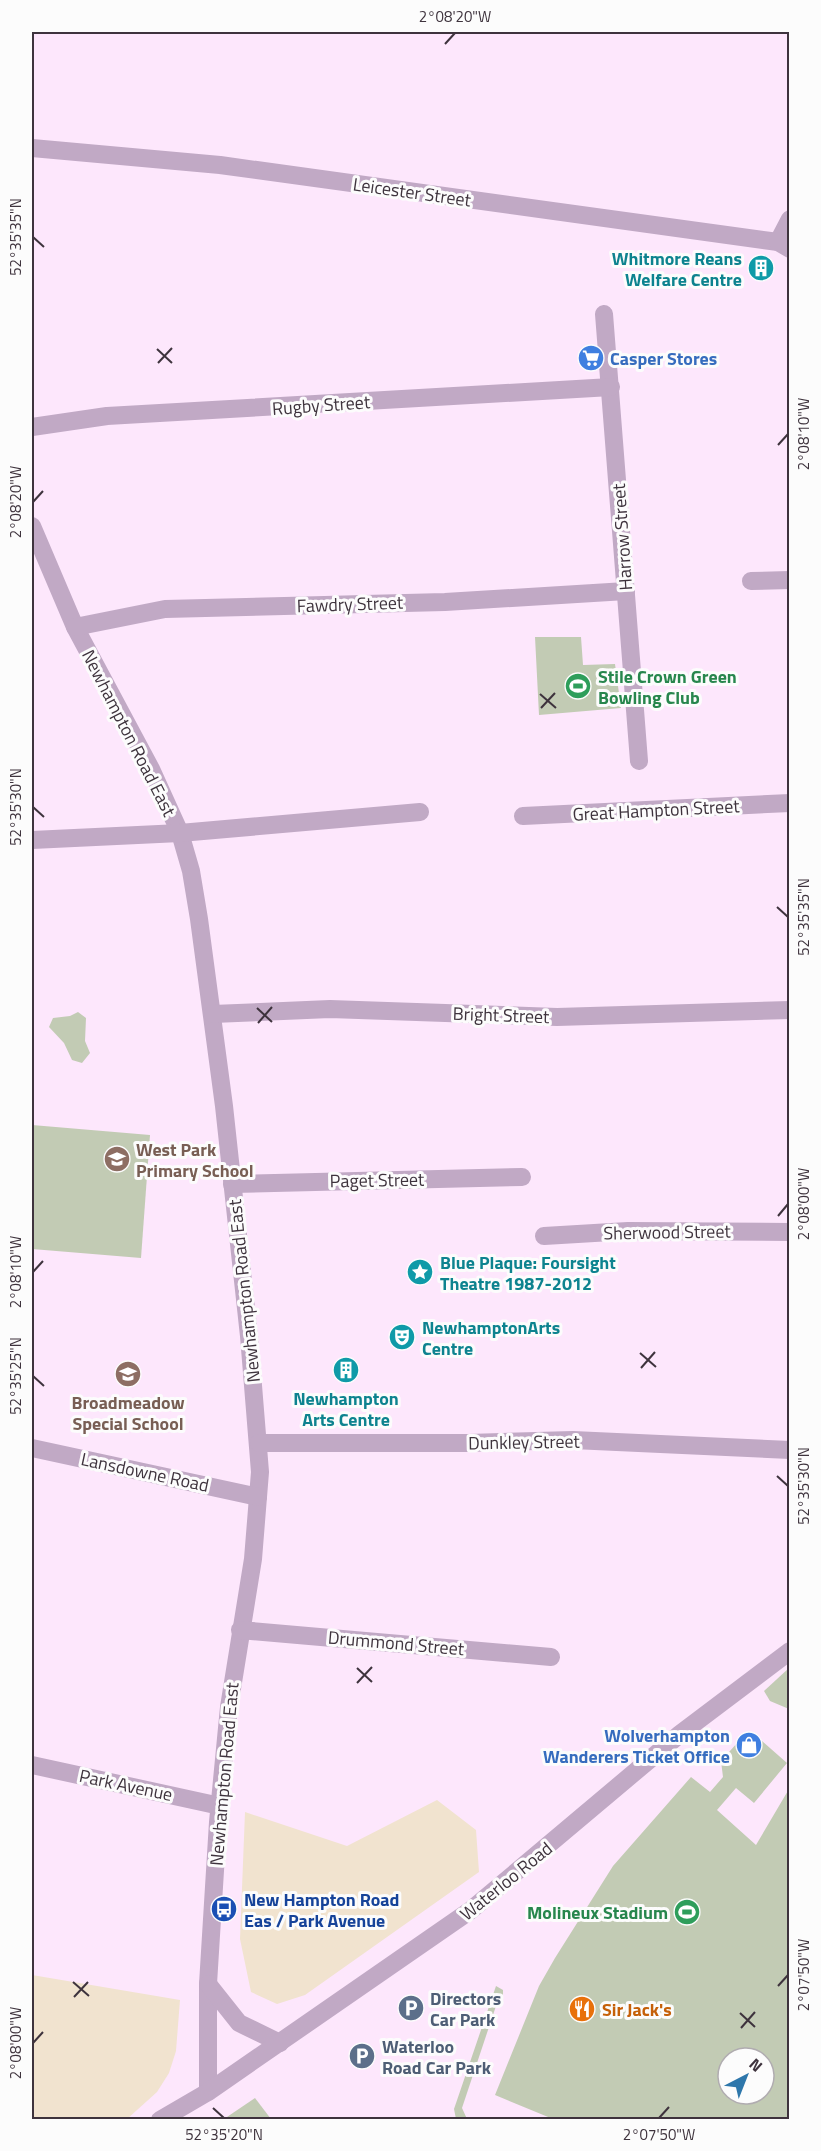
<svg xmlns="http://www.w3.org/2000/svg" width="821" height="2151" viewBox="0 0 821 2151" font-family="'Titillium Web',sans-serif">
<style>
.commercial{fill:#f1e3cf}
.green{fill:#c2cbb4;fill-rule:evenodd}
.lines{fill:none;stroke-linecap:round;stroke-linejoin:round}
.minor{stroke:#c1a9c5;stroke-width:18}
.ticks{fill:none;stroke:#3e333d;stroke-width:2}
.labels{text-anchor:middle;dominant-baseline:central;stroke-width:6;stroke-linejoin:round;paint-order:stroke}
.street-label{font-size:18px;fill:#3e333d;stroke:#fcfcfc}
.culture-label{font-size:18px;font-weight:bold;fill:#0d838f;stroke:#fcfcfc;text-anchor:start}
.shop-label{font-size:18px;font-weight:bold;fill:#366cbe;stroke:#fcfcfc;text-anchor:start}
.leisure-label{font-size:18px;font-weight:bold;fill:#27864d;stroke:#fcfcfc;text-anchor:start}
.education-label{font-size:18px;font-weight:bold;fill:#785e54;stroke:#fcfcfc;text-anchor:start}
.transit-label{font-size:18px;font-weight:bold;fill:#164399;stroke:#fcfcfc;text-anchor:start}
.service-label{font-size:18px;font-weight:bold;fill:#4e5e75;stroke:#fcfcfc;text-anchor:start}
.food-label{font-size:18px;font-weight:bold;fill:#c56008;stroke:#fcfcfc;text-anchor:start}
.neatline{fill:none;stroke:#3e333d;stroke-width:2}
.ticks-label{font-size:15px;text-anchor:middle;fill:#3e333d}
</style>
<rect width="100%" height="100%" fill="#fde7fc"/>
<!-- commercial -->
<g class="commercial">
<polygon points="437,1800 476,1830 479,1872 305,1995 277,2004 251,1992 240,1939 245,1812 347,1846"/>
<polygon points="32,1975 180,2000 176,2051 169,2073 157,2092 127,2119 32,2119"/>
</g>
<!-- green -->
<g class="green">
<polygon points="535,637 581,637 583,665 615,664 621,708 539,715"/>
<polygon points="78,1012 86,1018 85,1041 90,1053 82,1063 72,1060 64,1043 49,1027 53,1018 70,1016"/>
<polygon points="32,1125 150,1135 141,1258 32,1249"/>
<polygon points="789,1668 789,1709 770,1701 764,1691"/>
<path d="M761,1740L787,1763L754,1803L736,1788L717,1810L756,1845L789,1789V2119H553L495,2095L539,1986L555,1958L613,1866L691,1777L710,1792L723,1777L721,1761L738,1742ZM728,2058H764V2094H728Z"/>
<polygon points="496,1986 503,1990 503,1997 497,2003 462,2108 467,2119 456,2119 454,2109"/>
<polygon points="255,2098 271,2119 224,2119"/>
</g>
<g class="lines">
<!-- minor -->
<g class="minor">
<polyline points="32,148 220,165 778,242 790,249"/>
<polyline points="778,242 790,219"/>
<polyline points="604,314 639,761"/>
<polyline points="32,427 107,416 611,387"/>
<polyline points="32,526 75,627 151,769 180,833 191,871 199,919 224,1106 249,1336 260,1472 253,1559 229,1707 218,1822 208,1984 208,2092"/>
<polyline points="751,581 790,580"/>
<polyline points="75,627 165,609 445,602 626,591"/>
<polyline points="523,816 790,803"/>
<polyline points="32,840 180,833 420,812"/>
<polyline points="213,1014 330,1009 557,1017 790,1010"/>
<polyline points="232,1184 522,1177"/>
<polyline points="544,1236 628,1231 790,1232"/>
<polyline points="259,1443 468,1443 573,1440 790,1450"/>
<polyline points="32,1448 258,1497"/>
<polyline points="240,1630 551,1657"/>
<polyline points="32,1765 220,1806"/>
<polyline points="208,1984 239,2023 280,2043"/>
<polyline points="160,2120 208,2092 471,1910 680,1734 790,1651"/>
</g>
</g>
<!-- ticks -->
<path class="ticks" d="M445,44L455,33M33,237L44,247M157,349L172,363M158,363L172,348M778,445L788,434M33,502L43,491M540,694L556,708M541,708L555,693M33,807L44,817M777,907L788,917M257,1008L272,1022M258,1023L272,1007M778,1216L788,1204M33,1272L43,1261M640,1353L656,1367M641,1368L655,1352M33,1376L44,1386M777,1476L788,1486M357,1668L372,1682M357,1683L372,1667M73,1982L89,1996M778,1986L788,1975M74,1997L88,1982M740,2013L755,2027M741,2028L755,2012M33,2043L43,2032M213,2108L224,2118M659,2118L669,2107"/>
<!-- icons -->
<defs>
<symbol id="building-disc" viewBox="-11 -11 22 22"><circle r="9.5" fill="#0f9aa8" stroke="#fcfcfc"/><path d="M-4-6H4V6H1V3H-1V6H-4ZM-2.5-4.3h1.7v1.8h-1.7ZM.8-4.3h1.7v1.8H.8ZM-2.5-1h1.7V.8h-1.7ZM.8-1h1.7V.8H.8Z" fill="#fff"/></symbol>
<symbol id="supermarket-disc" viewBox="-11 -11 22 22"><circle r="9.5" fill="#3f7fe0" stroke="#fcfcfc"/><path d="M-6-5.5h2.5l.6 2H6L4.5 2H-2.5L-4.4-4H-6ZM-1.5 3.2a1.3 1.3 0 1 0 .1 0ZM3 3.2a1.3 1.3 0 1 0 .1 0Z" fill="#fff"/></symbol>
<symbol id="stadium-disc" viewBox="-11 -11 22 22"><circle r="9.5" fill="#2e9e5b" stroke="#fcfcfc"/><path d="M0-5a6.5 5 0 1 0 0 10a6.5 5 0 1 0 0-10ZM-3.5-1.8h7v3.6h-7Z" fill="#fff"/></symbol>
<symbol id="school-disc" viewBox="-11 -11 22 22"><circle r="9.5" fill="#8d6e63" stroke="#fcfcfc"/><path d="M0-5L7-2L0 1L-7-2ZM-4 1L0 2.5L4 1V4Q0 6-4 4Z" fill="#fff"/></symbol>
<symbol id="sight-disc" viewBox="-11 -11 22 22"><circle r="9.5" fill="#0f9aa8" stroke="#fcfcfc"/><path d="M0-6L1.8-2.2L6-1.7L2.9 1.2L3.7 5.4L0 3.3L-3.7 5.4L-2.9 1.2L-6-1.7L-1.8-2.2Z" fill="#fff"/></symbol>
<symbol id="theatre-disc" viewBox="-11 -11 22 22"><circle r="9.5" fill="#0f9aa8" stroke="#fcfcfc"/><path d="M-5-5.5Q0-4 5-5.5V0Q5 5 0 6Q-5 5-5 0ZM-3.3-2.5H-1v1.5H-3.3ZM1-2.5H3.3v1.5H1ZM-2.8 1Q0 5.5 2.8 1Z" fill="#fff"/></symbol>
<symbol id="shop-disc" viewBox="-11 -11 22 22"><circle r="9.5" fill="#3f7fe0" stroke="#fcfcfc"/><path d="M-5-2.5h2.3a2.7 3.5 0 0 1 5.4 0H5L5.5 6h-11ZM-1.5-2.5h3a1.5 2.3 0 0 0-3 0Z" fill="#fff"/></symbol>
<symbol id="bus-disc" viewBox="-11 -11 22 22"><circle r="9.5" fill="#1a4fb4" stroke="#fcfcfc"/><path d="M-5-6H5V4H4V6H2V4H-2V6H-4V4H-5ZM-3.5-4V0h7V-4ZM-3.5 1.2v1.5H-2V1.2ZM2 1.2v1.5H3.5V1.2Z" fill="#fff"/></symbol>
<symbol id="parking-disc" viewBox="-11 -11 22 22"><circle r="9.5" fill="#5c6f8a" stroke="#fcfcfc"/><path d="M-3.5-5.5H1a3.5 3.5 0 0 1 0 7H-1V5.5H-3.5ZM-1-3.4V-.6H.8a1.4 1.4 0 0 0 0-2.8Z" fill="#fff"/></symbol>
<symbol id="restaurant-disc" viewBox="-11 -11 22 22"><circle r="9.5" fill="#e8710a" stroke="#fcfcfc"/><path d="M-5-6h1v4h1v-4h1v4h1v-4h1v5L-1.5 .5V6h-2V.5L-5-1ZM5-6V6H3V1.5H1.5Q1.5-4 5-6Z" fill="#fff"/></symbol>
</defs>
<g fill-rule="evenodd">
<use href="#building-disc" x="746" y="253" width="30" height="30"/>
<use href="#supermarket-disc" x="576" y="343" width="30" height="30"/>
<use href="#stadium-disc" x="563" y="671" width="30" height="30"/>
<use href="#school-disc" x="102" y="1144" width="30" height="30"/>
<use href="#sight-disc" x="405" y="1257" width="30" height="30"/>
<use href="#theatre-disc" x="387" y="1322" width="30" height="30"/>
<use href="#building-disc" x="331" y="1355" width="30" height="30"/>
<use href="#school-disc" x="113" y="1359" width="30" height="30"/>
<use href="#shop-disc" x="734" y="1730" width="30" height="30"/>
<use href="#bus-disc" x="209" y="1894" width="30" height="30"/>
<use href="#stadium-disc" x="672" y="1897" width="30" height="30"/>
<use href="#parking-disc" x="396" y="1993" width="30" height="30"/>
<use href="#restaurant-disc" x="567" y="1994" width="30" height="30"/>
<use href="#parking-disc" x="347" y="2041" width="30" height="30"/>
</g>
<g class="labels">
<!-- street labels -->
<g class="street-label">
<text transform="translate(412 192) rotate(8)">Leicester Street</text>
<text transform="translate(321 405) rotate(-4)">Rugby Street</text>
<text transform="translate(622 537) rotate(-94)">Harrow Street</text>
<text transform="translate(350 604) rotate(-2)">Fawdry Street</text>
<text transform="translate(129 733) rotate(63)">Newhampton Road East</text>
<text transform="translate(656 810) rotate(-3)">Great Hampton Street</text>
<text transform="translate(501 1015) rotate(2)">Bright Street</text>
<text transform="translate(377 1180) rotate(-1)">Paget Street</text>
<text transform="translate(667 1232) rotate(-1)">Sherwood Street</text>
<text transform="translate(244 1291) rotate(-96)">Newhampton Road East</text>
<text transform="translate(524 1442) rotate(-1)">Dunkley Street</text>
<text transform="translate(145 1472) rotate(12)">Lansdowne Road</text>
<text transform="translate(396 1643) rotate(5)">Drummond Street</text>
<text transform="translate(224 1774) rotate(-85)">Newhampton Road East</text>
<text transform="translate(126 1785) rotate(12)">Park Avenue</text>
<text transform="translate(506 1881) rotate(-39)">Waterloo Road</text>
</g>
<!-- culture labels -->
<g class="culture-label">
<text x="742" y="258" text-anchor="end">Whitmore Reans<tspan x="742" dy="21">Welfare Centre</tspan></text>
<text x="440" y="1262">Blue Plaque: Foursight<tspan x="440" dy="21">Theatre 1987-2012</tspan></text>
<text x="422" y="1327">NewhamptonArts<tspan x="422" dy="21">Centre</tspan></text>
<text x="346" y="1398" text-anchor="middle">Newhampton<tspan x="346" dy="21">Arts Centre</tspan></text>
</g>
<!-- shop labels -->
<g class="shop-label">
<text x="610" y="358">Casper Stores</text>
<text x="730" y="1735" text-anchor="end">Wolverhampton<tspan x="730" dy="21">Wanderers Ticket Office</tspan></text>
</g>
<!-- leisure labels -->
<g class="leisure-label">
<text x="598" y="676">Stile Crown Green<tspan x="598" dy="21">Bowling Club</tspan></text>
<text x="668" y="1912" text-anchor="end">Molineux Stadium</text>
</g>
<!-- education labels -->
<g class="education-label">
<text x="136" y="1149">West Park<tspan x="136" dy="21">Primary School</tspan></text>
<text x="128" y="1402" text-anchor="middle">Broadmeadow<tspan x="128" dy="21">Special School</tspan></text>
</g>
<!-- transit labels -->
<g class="transit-label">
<text x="244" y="1899">New Hampton Road<tspan x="244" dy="21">Eas / Park Avenue</tspan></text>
</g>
<!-- service labels -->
<g class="service-label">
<text x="430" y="1998">Directors<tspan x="430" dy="21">Car Park</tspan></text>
<text x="382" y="2046">Waterloo<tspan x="382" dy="21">Road Car Park</tspan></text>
</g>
<!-- food labels -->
<g class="food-label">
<text x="602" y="2009">Sir Jack's</text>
</g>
</g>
<!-- border -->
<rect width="821" height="2151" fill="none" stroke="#fcfcfc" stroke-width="66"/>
<!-- north arrow -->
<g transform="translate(746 2076) rotate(42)"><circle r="28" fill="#fcfcfc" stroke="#b0acb0" stroke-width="1.5"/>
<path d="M0-4.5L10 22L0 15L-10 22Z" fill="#2e77ab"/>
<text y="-9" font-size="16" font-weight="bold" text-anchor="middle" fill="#3e333d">N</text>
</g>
<rect x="33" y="33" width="755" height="2085" class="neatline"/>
<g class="ticks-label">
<text x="455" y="22">2°08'20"W</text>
<text transform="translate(16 237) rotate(-90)" y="5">52°35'35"N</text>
<text transform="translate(804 434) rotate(-90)" y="5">2°08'10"W</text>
<text transform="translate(16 502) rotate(-90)" y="5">2°08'20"W</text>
<text transform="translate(16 807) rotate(-90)" y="5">52°35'30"N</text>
<text transform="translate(804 917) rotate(-90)" y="5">52°35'35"N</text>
<text transform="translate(804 1204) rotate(-90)" y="5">2°08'00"W</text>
<text transform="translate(16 1272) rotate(-90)" y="5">2°08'10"W</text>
<text transform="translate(16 1376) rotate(-90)" y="5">52°35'25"N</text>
<text transform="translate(804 1486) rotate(-90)" y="5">52°35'30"N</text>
<text transform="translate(804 1975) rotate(-90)" y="5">2°07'50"W</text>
<text transform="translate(16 2043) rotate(-90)" y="5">2°08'00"W</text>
<text x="224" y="2140">52°35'20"N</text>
<text x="659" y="2140">2°07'50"W</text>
</g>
</svg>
